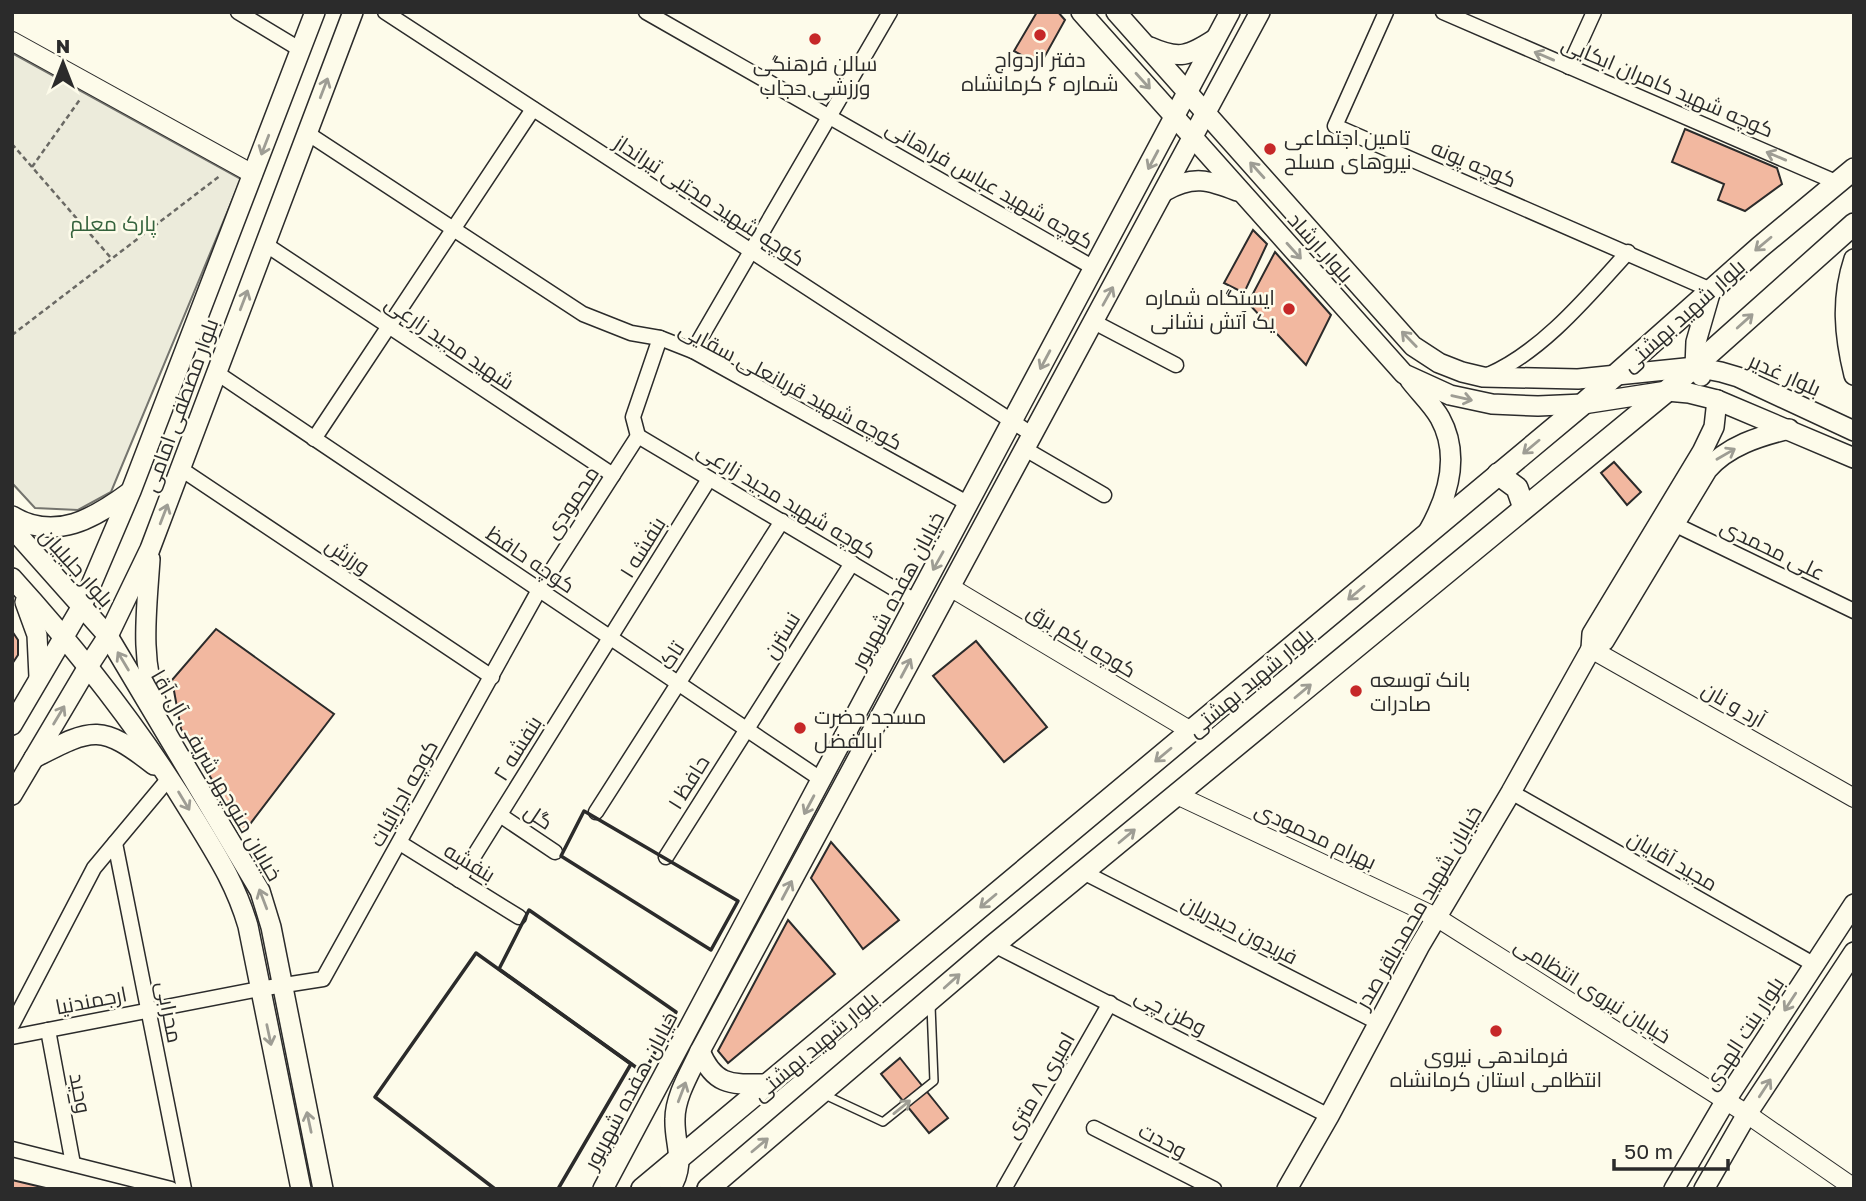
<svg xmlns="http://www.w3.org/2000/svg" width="1866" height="1201" viewBox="0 0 1866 1201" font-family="'Golos Text',Cairo,sans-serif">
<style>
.green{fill:#ecebdb;stroke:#74746e;stroke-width:2}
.building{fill:#f2b8a0;stroke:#2b2b2b;stroke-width:2}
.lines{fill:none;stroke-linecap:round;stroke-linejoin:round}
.service-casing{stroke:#2b2b2b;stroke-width:10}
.minor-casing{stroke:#2b2b2b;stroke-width:17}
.tertiary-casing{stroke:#2b2b2b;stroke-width:20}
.secondary-casing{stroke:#2b2b2b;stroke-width:22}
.primary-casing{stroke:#2b2b2b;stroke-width:24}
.path{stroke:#6a6964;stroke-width:2.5;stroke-dasharray:5 3.5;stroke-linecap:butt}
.service{stroke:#fdfbea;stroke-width:7}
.minor{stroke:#fdfbea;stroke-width:14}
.tertiary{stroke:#fdfbea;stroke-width:18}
.secondary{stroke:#fdfbea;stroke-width:19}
.primary{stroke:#fdfbea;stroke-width:21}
.wall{stroke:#2b2b2b;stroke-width:3.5}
.oneway{stroke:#9e9d94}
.poi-dot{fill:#c62828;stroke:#fdfbea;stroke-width:2.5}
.labels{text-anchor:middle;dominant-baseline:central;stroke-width:5;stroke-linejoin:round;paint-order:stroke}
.poi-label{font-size:21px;fill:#2b2b2b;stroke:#fdfbea}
.street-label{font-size:21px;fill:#2b2b2b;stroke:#fdfbea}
.park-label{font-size:21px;fill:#34623c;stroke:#fdfbea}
</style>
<rect width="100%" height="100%" fill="#fdfbea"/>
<!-- green -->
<polygon class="green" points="12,53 241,179 111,492 78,510 35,508 12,483"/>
<!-- building -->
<g class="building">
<polygon points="1037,12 1058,12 1065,20 1040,65 1014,51"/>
<polygon points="1685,129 1777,168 1782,184 1745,211 1718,200 1724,184 1672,162"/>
<polygon points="1253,230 1267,244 1244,293 1224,283"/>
<polygon points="1275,252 1331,315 1306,365 1248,303"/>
<polygon points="1614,462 1641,492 1627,505 1601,473"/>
<polygon points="216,629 334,714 244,832 181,729 172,680"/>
<polygon points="12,631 18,640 18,655 12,664"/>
<polygon points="976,641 1047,727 1004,762 933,676"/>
<polygon points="831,842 899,920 863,949 811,878"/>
<polygon points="788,920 835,974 728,1063 718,1051"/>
<polygon points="900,1058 948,1118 929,1133 881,1074"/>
<polygon points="12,1180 50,1189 12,1189"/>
</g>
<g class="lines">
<defs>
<polyline id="service" points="825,1095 883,1122 934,1081 931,1006"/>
<g id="minor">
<polyline points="238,12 301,50"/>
<polyline points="385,12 1033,435"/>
<polyline points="646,12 1094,268"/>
<polyline points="1386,12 1335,126 1711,290"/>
<polyline points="1443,12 1838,183"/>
<polyline points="1569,67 1594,12"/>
<polyline points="307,133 583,314 631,333 660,338 693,351 969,504"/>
<polyline points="265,244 613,475"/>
<polyline points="1094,322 1176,365"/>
<polyline points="693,351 890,12"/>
<polyline points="217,373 822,780"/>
<path d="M1488,375C1542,352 1589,295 1628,252"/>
<polyline points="638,436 915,601"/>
<polyline points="638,436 633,417 660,338"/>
<polyline points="314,439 533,109"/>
<polyline points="1025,449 1104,495"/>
<polyline points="181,469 492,677"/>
<polyline points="1674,524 1854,611"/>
<polyline points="1511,792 1815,965"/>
<polyline points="596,812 782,521"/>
<polyline points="500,815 555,852"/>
<polyline points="115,843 184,1189"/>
<polyline points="400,843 519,917"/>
<polyline points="666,857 852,563"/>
<polyline points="1083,872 1377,1022"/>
<polyline points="459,880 709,479"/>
<polyline points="994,945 1329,1116"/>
<polyline points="12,1025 94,868 170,777"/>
<polyline points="48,1030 73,1164"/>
<polyline points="12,1037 259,989 323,979 539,590 638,436"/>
<polyline points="1094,1128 1214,1189"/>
<polyline points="12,1149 171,1189"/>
<polyline points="1004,1189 1110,1003"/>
</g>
<g id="tertiary">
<polyline points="12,41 253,174"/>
<polyline points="950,587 1191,731"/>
<polyline points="1591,649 1854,798"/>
<polyline points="1177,795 1436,917 1747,1114 1854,1188"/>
</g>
<g id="secondary">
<polyline points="1081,12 1404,374 1450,395 1492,404 1538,406 1583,404 1667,391 1689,393 1717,400 1854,458"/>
<polyline points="1116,12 1413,346 1439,363 1462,372 1483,377 1578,379 1695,367 1721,372 1738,377 1854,431"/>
<path d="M1150,47C1179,60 1189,56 1215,39"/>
<path d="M1165,191C1193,175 1209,180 1237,191"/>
<path d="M1854,259C1841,298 1844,335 1854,375"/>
<polyline points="1701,376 1695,367 1696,342 1711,290"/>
<path d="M1410,380C1419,392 1433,405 1440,418C1461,456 1448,497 1428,532"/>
<path d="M12,516C55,542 95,518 130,492"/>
<polyline points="12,528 108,636 260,891 271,927 323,1189"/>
<path d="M150,559C147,607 139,661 158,706"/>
<path d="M12,578C81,654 143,733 196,821C218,857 236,885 248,926L301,1189"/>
<polyline points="25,602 37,635 39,677"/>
<polyline points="1591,649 1592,634 1702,452 1714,427 1717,400"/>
<polyline points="12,725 82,606 131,491 315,12"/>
<path d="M34,758C93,728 100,723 154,765"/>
<polyline points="12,795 89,665 108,636 150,549 353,12"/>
<path d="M700,1051C715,1088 734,1084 769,1084"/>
<polyline points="603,1189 1230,12"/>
<path d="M670,1189C687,1163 674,1145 675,1119C675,1096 691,1071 700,1051L1260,12"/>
<path d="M1287,1189L1329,1116L1419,947L1511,792L1591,649L1604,641L1707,470C1727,446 1760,436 1789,429"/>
<polyline points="1674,1189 1726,1100 1854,904"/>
<polyline points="1704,1189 1747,1114 1854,952"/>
</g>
<g id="primary">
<polyline points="1498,474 1517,488 1524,508"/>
<polyline points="642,1189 1583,404 1760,247 1854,169"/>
<polyline points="708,1189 994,945 1667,391 1854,224"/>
</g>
</defs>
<!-- service casing -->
<use href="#service" class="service-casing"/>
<!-- minor casing -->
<use href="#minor" class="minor-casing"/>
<!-- tertiary casing -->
<use href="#tertiary" class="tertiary-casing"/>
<!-- secondary casing -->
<use href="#secondary" class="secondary-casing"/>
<!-- primary casing -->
<use href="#primary" class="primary-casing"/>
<!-- path -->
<g class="path">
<polyline points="12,144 111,258"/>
<polyline points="32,167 81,98"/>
<polyline points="12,335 221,175"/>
</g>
<!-- service -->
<use href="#service" class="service"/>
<!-- minor -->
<use href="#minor" class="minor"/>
<!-- tertiary -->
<use href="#tertiary" class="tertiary"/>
<!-- secondary -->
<use href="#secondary" class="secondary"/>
<!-- primary -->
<use href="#primary" class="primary"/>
<!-- wall -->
<g class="wall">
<polygon points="584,811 738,901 711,950 561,856"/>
<polygon points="529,910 676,1012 644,1073 499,969"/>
<polyline points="495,1189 375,1097 476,953 631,1064 558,1189"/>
</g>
</g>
<!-- one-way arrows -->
<defs><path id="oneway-shaft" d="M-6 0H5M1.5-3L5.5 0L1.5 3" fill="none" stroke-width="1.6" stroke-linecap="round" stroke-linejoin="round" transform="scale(1.75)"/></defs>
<g class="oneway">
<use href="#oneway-shaft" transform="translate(1544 56) rotate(-157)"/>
<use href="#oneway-shaft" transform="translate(1143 81) rotate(48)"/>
<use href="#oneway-shaft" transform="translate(324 88) rotate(-69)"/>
<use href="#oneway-shaft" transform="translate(265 145) rotate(111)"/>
<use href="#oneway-shaft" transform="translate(1776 156) rotate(-157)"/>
<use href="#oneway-shaft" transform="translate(1153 160) rotate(118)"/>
<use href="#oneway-shaft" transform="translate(1257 170) rotate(-132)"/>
<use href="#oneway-shaft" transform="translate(1763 244) rotate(140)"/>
<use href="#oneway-shaft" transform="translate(1294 251) rotate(48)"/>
<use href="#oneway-shaft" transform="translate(1108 296) rotate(-61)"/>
<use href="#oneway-shaft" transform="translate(244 300) rotate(-69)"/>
<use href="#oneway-shaft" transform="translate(1745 321) rotate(-42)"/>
<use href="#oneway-shaft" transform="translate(1409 339) rotate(-134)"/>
<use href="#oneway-shaft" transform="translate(1045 360) rotate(118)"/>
<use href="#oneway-shaft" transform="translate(1462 398) rotate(13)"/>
<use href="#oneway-shaft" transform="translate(1531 447) rotate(140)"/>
<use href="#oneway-shaft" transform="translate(1726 454) rotate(-30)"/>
<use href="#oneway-shaft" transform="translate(164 514) rotate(-69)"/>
<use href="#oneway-shaft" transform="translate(938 561) rotate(119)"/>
<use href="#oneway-shaft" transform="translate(1356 593) rotate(140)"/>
<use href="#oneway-shaft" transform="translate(123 661) rotate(-121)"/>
<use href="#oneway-shaft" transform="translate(906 668) rotate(-62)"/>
<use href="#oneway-shaft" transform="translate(1303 691) rotate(-40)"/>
<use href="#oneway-shaft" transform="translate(59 715) rotate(-59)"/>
<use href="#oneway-shaft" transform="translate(1163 755) rotate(140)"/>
<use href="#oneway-shaft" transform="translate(184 801) rotate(59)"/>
<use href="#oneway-shaft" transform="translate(809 805) rotate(118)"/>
<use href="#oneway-shaft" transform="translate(1127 836) rotate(-40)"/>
<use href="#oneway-shaft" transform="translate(787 890) rotate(-62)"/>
<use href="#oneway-shaft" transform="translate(263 899) rotate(-111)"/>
<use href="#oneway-shaft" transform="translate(988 901) rotate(140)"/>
<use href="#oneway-shaft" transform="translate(952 981) rotate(-42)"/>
<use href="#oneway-shaft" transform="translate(1790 1002) rotate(123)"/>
<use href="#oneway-shaft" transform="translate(269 1035) rotate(78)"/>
<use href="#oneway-shaft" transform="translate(1765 1088) rotate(-57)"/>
<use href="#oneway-shaft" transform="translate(682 1092) rotate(-69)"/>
<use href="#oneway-shaft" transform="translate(902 1107) rotate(-39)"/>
<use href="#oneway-shaft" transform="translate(309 1122) rotate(-102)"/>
<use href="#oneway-shaft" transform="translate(760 1145) rotate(-40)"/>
</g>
<!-- markers -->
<g class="poi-dot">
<circle cx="1040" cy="35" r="7"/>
<circle cx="815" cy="39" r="7"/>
<circle cx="1270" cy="149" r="7"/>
<circle cx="1289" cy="309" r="7"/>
<circle cx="1356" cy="691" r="7"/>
<circle cx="800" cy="728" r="7"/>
<circle cx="1496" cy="1031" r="7"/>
</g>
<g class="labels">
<!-- poi labels -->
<g class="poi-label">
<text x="1040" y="59">دفتر ازدواج<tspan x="1040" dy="24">شماره ۶ کرمانشاه</tspan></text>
<text x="815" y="63">سالن فرهنگی<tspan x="815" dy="24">ورزشی حجاب</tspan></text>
<text x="1284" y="137" text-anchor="start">تامین اجتماعی<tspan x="1284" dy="24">نیروهای مسلح</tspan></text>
<text x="1275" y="297" text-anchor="end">ایستگاه شماره<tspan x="1275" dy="24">یک آتش نشانی</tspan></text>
<text x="1370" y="679" text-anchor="start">بانک توسعه<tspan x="1370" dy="24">صادرات</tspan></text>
<text x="814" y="716" text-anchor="start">مسجد حضرت<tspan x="814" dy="24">ابالفضل</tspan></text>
<text x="1496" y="1055">فرماندهی نیروی<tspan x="1496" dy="24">انتظامی استان کرمانشاه</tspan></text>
</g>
<!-- street labels -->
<g class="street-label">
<text transform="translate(1668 86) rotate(23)">کوچه شهید کامران ابکایی</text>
<text transform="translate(1474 163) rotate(23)">کوچه پونه</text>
<text transform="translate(990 184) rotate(30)">کوچه شهید عباس فراهانی</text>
<text transform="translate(710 200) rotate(33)">کوچه شهید مجتبی تیرانداز</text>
<text transform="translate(1321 247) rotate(48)">بلوار ارشاد</text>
<text transform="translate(1683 315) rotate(-42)">بلوار شهید بهشتی</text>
<text transform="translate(450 342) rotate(34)">شهید مجید زارعی</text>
<text transform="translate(1785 374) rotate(24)">بلوار غدیر</text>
<text transform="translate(791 385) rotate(28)">کوچه شهید قربانعلی سقایی</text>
<text transform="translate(180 405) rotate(-70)">بلوار مصطفی امامی</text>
<text transform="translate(787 500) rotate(31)">کوچه شهید مجید زارعی</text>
<text transform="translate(571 502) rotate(-57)">محمودی</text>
<text transform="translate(642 547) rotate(-58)">بنفشه ۱</text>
<text transform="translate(1773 549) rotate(26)">علی محمدی</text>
<text transform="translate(348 555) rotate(34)">ورزش</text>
<text transform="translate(531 559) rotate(34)">کوچه حافظ</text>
<text transform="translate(77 567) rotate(48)">بلوار جلیلیان</text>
<text transform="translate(897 590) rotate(-62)">خیابان هفده شهریور</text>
<text transform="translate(781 635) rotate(-58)">نسترن</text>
<text transform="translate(1082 640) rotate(31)">کوچه یکم برق</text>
<text transform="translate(671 655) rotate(-57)">تاک</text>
<text transform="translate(1250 682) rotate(-40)">بلوار شهید بهشتی</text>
<text transform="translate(1734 704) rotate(30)">آرد و نان</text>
<text transform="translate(517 748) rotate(-58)">بنفشه ۲</text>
<text transform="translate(217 775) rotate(60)">خیابان منوچهر شریفی آل آقا</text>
<text transform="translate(688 782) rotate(-58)">حافظ ۱</text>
<text transform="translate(403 793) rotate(-61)">کوچه اجرائیات</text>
<text transform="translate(539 816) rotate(34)">گل</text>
<text transform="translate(1316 835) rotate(25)">بهرام محمودی</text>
<text transform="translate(1673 860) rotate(30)">مجید آقایان</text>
<text transform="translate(470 862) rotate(31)">بنفشه</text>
<text transform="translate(1418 907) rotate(-60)">خیابان شهید محمدباقر صدر</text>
<text transform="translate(1240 929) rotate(27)">فریدون حیدریان</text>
<text transform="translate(1593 990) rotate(32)">خیابان نیروی انتظامی</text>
<text transform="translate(91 1000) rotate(-11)">ارجمندنیا</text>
<text transform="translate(1171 1011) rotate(27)">وطن چی</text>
<text transform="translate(170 1012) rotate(79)">محرابی</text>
<text transform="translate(1743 1033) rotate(-57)">بلوار بنت الهدی</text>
<text transform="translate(815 1046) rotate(-40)">بلوار شهید بهشتی</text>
<text transform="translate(1039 1085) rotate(-60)">امیری ۸ متری</text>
<text transform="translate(630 1090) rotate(-62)">خیابان هفده شهریور</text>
<text transform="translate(81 1093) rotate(79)">وحید</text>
<text transform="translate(1163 1140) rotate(27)">وحدت</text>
</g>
<!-- park labels -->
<g class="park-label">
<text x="113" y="223">پارک معلم</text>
</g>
</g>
<!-- border -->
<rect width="1866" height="1201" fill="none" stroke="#2b2b2b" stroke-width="28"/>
<!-- north arrow -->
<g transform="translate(63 63)" stroke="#fdfbea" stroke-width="5" paint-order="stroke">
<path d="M0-5L12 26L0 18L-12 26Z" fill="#2b2b2b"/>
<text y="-10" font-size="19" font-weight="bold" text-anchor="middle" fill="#2b2b2b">N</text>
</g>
<!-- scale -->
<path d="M1614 1159v10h114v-10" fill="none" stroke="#2b2b2b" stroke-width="3.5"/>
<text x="1624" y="1159" font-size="21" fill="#2b2b2b" stroke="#fdfbea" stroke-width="5" paint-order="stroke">50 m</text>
</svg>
